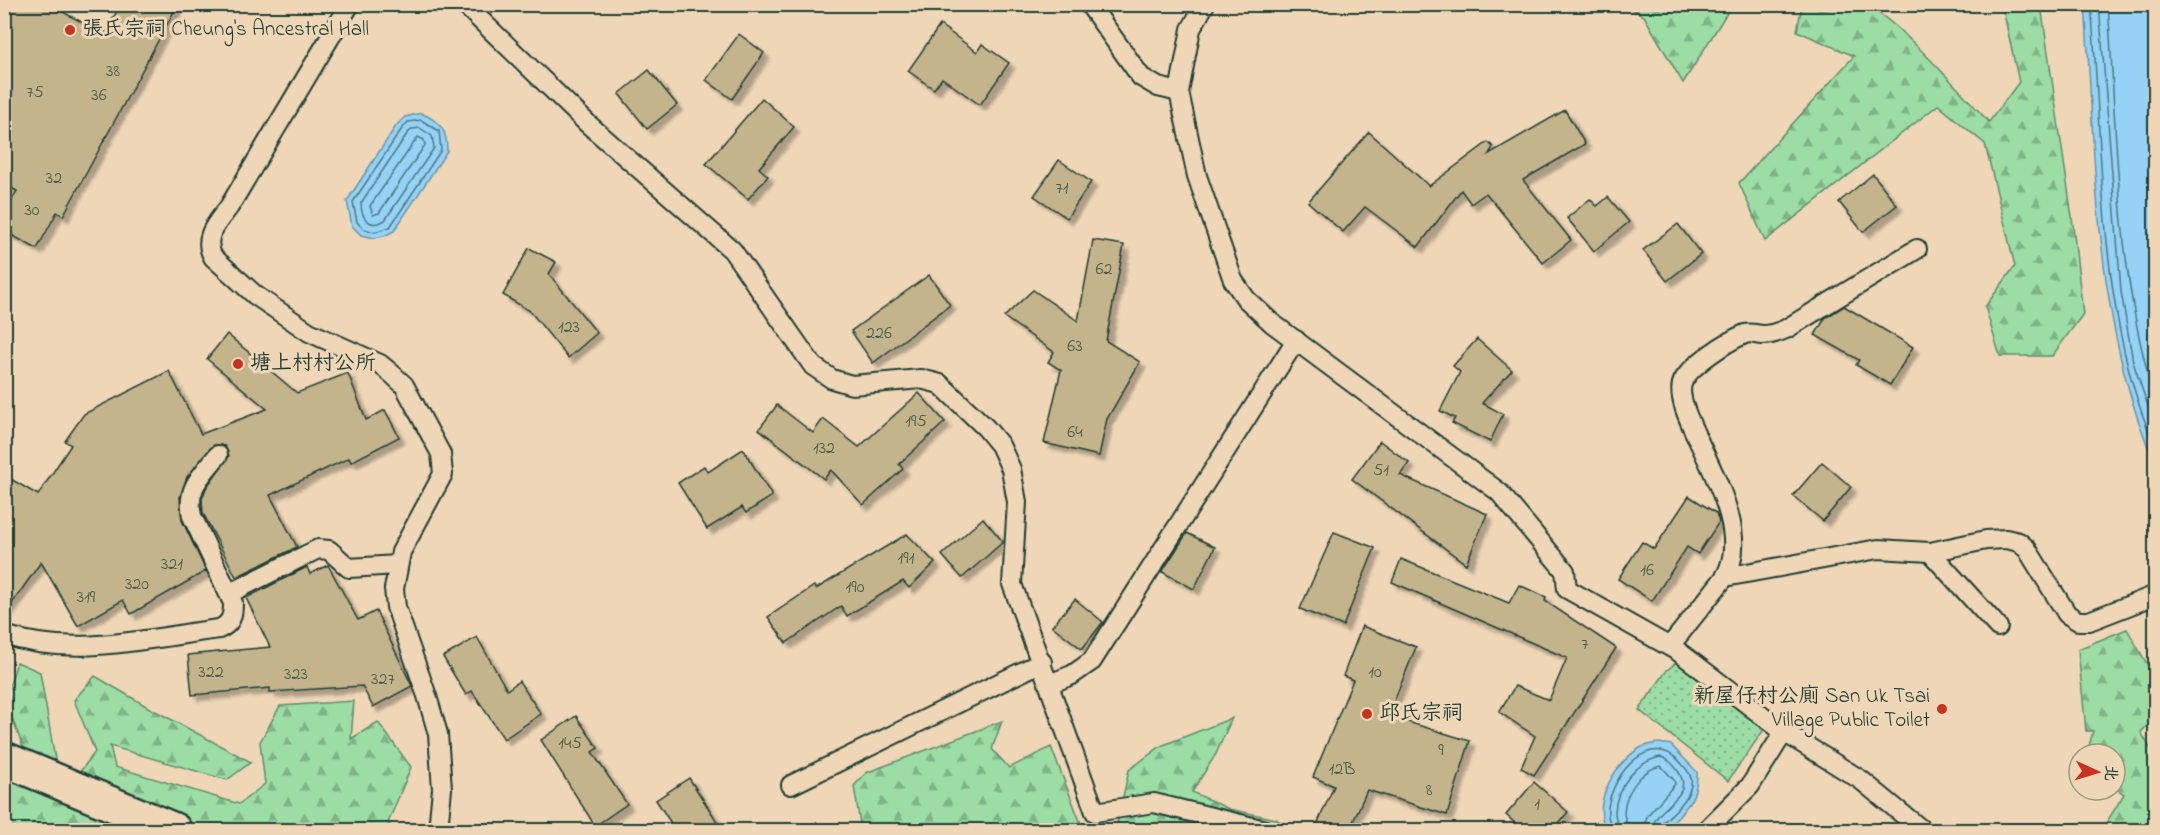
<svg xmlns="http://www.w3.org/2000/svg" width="2160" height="835" viewBox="0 0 2160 835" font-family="'Indie Flower','LXGW WenKai TC',sans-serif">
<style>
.forest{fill:url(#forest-firs);stroke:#5e8c6c;stroke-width:1.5}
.park{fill:url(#park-dots);stroke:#5e8c6c;stroke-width:1.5}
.water{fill:#95d2f6;stroke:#6696a8;stroke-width:1.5}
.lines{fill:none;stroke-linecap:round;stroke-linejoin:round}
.shore{stroke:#4e7982;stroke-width:1.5}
.building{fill:#c3b48b;stroke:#1f3d34;stroke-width:1.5;filter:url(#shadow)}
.service-casing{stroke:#1f3d34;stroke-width:22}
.secondary-casing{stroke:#1f3d34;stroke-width:38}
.service{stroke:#eed6b6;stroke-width:18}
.secondary{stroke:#eed6b6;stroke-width:33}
.poi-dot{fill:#c8321e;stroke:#eed6b6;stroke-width:2}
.labels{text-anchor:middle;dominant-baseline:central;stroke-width:6;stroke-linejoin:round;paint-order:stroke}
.number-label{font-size:18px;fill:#485b4a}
.poi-label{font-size:21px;fill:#1f3d34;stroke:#eed6b6;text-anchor:start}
</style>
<defs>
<pattern id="forest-firs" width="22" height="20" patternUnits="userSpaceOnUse" patternTransform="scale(1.5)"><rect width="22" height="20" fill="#9cdca5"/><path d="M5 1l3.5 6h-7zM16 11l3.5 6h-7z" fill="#7fb487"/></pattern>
<pattern id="park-dots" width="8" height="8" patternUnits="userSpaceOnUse" patternTransform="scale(1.5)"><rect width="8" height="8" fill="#9cdca5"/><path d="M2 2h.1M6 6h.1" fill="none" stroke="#7fb487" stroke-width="1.8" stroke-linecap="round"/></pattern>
<filter id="shadow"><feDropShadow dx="5.5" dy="5.5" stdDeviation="1.5" flood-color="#0004"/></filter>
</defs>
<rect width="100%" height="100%" fill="#eed6b6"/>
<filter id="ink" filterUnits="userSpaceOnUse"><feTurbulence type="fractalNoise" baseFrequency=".0167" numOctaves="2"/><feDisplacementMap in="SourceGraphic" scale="12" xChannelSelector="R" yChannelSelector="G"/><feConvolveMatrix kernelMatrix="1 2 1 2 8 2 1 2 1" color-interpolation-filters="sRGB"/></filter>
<g filter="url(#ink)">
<!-- forest -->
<g class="forest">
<polygon points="1626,5 1732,5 1683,83 1644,16"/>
<path d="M1802,5C1821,4 1845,0 1863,5C1890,11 1966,98 1989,122L2019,82L2002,5H2041L2072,217L2083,314L2052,356H2000L1985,307L2015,266L1985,144L1938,105L1765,241L1739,183L1854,56L1797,31Z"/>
<polygon points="2127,629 2155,678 2155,718 2141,732 2155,757 2155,830 2102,830 2124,794 2115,788 2115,754 2087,754 2093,731 2086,731 2078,649"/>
<polygon points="17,662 40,672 56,765 79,773 95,752 74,700 95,676 146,706 251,762 227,780 110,746 115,767 239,804 265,784 260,742 280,706 354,701 351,739 378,722 411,767 388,823 395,830 21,830 5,824 5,747 25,752 5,700"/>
<polygon points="1232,718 1216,754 1192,792 1229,809 1276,819 1293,830 861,830 854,786 866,773 1002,721 992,749 1009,768 1051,747 1082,826 1117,824 1129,770 1161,746"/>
</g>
<!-- park -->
<polygon class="park" points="1676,663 1765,728 1728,781 1639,710 1667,670"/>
<!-- water -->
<g class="water">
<path d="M2085,5H2155V464C2093,321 2096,158 2085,5Z"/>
<path d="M421,113C441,122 447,130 447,151L394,231L384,236L375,238L361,235L352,226L347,201L396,126L405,117Z"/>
<path d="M1659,743L1671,745L1697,772C1698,801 1683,811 1664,830H1607C1590,804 1616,762 1640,748C1645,745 1653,744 1659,743Z"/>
</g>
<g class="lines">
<!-- shore -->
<g class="shore">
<path d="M2091,4C2104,150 2096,314 2156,449"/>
<polyline points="2099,4 2121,291 2133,362 2156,430"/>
<path d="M2108,4C2117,133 2116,278 2156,401"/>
<polygon points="421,120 439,131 441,150 390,227 375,232 364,229 357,222 353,202 401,130 408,122"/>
<path d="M420,128L432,136L434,148L385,220C370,229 361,219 361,203L407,134L412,129Z"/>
<polygon points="418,137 424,140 425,145 379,213 373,215 370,206"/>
<path d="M1611,830C1610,823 1607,817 1608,808C1612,774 1651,727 1682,764C1689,772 1694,778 1690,789C1686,803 1671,814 1661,824L1660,830"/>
<path d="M1619,830C1618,824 1615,819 1615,812C1616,787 1636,762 1660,757C1667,758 1671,762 1675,767C1701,798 1654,804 1652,830"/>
<path d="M1628,830C1628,824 1624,818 1624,812C1625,792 1642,769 1661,766L1674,780L1675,784L1647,816L1643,830"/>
</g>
</g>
<!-- building -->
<g class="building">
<polygon points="4,4 48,4 104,34 121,4 178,4 63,216 57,212 37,249 4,231 4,213 17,191 4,184"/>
<polygon points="940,25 977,52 982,44 1009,63 980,105 942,78 934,89 908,71"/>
<polygon points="739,34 764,53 732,99 706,80"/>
<polygon points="649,70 677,105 647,129 619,94"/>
<polygon points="762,98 794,127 759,168 768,176 748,199 706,164"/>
<polygon points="1565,110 1585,144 1523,180 1571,240 1543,263 1486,193 1471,204 1461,190 1418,247 1365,207 1343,232 1308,202 1369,132 1429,186 1488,142 1493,147 1489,154"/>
<polygon points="1059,160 1091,182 1067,218 1034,196"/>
<polygon points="1873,174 1897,205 1863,232 1839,202"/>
<polygon points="1608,197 1629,222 1594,251 1567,218 1590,199 1597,206"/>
<polygon points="1678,224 1701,254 1667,281 1643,250"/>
<polygon points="1093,240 1124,245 1106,341 1140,362 1107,419 1099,456 1044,443 1061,370 1048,362 1054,352 1004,317 1033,290 1078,321"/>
<polygon points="529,248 556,262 549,274 597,333 568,358 530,311 503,295"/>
<polygon points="929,275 950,305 873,363 851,331"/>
<polygon points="1844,306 1913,347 1890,385 1856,365 1859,360 1815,335 1825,318"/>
<polygon points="227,334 297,393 348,373 366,420 385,410 399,437 351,462 349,458 270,495 297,547 236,577 203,513 202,499 206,488 229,456 225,446 214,445 187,477 180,497 182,520 206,571 131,614 123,600 78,626 41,562 4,615 4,475 38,495 71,445 65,441 84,414 169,371 201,434 267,409 207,359"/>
<polygon points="1477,339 1512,370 1482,403 1503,414 1490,442 1452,423 1455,418 1440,411 1460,372 1453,366"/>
<polygon points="919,393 945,422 899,464 903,469 863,505 831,470 824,479 759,429 777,405 813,433 823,419 859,447"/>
<polygon points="1380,441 1409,463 1400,475 1487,514 1466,564 1352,479"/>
<polygon points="743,449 772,496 746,513 742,507 707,529 678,483 704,466 708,472"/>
<polygon points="1822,462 1851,487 1823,521 1793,496"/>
<polygon points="1689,496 1716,513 1719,522 1698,554 1687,547 1652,601 1618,579 1642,542 1654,549"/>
<polygon points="983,518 1003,542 962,578 942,555"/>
<polygon points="1334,532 1375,548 1343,626 1300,609"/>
<polygon points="1187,533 1215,547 1194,589 1162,572"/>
<polygon points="907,534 935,563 909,588 903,581 847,616 841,606 786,643 768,617 814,586 816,589"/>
<polygon points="1401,559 1509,603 1519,585 1546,597 1545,601 1616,648 1534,775 1521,768 1535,736 1499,712 1515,686 1549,700 1567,658 1392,582"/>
<polygon points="328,565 358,620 376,611 412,686 373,707 362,686 270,692 270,688 192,695 188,655 270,647 246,598 307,567 310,574"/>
<polygon points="1075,599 1103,622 1082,649 1052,626"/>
<polygon points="1362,626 1416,647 1388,716 1470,741 1447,815 1367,790 1349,831 1314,831 1334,786 1313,777 1353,680 1343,676"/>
<polygon points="477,637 507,690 519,681 541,714 504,739 472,691 466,695 443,657"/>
<polygon points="576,716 598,748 592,752 627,804 595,826 541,740"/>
<polygon points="689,778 713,815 722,831 676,831 656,800"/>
<polygon points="1534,782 1568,812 1552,831 1524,831 1506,815"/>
</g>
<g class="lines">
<defs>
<g id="service">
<path d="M350,4L229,207C217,223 202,237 213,257L255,295L309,332L380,364L392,374L404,385L441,454L443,474L401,552L394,589L396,607L427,696L438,734L442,789L438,830"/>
<polyline points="464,4 588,124 732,250 813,366 832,379 852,385 921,379 940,384 986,428 1000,445 1011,469 1017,502 1012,584 1095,812 1154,803 1265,830"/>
<polyline points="1089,4 1141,77 1158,87 1179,92"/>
<polyline points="1205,4 1191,29 1179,92 1197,176 1233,280 1246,299 1272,323 1499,492 1565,571 1567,589 1679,652 1784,732 1861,780 1922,830"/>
<polyline points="1930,552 1998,627"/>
<polyline points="1725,577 1878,549 1930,552 1986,540 2006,539 2019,542 2027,549 2067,614 2078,621 2089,621 2156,595"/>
<polyline points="230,593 318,549 329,550 349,568 397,565"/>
<path d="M4,635C73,658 149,638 219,629C231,624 233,616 233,603L192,516C186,488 201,476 218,455"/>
<path d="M1670,646L1725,577C1761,516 1667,414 1683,381C1692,364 1728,341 1745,334C1751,332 1757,335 1763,335C1771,335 1779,332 1786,329L1917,249"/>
<polyline points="1049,684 1072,675 1092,661 1296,340"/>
<polyline points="791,785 1042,662"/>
<polyline points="1706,830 1750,786 1784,732"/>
</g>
<polyline id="secondary" points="4,759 174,830"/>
</defs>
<!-- service casing -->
<use href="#service" class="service-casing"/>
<!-- secondary casing -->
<use href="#secondary" class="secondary-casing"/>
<!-- service -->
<use href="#service" class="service"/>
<!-- secondary -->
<use href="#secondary" class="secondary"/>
</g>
</g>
<!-- markers -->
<g class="poi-dot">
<circle cx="70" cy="30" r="6"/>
<circle cx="238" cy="364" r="6"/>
<circle cx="1942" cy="709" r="6"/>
<circle cx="1367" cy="714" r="6"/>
</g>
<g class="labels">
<!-- number labels -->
<g class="number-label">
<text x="113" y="72">38</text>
<text x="35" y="93">75</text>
<text x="99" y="96">36</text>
<text x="54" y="179">32</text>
<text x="1062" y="189">71</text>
<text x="32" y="211">30</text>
<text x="1104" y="270">62</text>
<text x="569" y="328">123</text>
<text x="879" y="334">226</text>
<text x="1075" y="347">63</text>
<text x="916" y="422">195</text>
<text x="1075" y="433">64</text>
<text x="824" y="449">132</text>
<text x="1381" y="471">51</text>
<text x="906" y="559">191</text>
<text x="172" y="565">321</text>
<text x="1647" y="571">16</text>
<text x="137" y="585">320</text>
<text x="855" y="588">190</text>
<text x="86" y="598">319</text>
<text x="1585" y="645">7</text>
<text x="211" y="673">322</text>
<text x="1375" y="673">10</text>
<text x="296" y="675">323</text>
<text x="383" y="680">327</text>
<text x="570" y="744">145</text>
<text x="1441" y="751">9</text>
<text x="1342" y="770">12B</text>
<text x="1429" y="791">8</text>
<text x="1537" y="805">1</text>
</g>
<!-- poi labels -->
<g class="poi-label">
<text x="82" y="30">張氏宗祠 Cheung's Ancestral Hall</text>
<text x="250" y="364">塘上村村公所</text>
<text x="1930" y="697" text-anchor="end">新屋仔村公廁 San Uk Tsai<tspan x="1930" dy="24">Village Public Toilet</tspan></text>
<text x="1379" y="714">邱氏宗祠</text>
</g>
</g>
<!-- margin -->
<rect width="2160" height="835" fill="none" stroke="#eed6b6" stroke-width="24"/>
<rect x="12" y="12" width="2136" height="811" fill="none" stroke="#1f3d34" stroke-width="2" filter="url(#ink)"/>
<!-- north arrow -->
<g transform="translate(2097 772) rotate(94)"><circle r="28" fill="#eed6b6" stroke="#9b9982" stroke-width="1.5"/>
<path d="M0-4.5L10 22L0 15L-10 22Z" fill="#c8321e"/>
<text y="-9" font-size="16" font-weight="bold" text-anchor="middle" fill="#1f3d34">北</text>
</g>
</svg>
